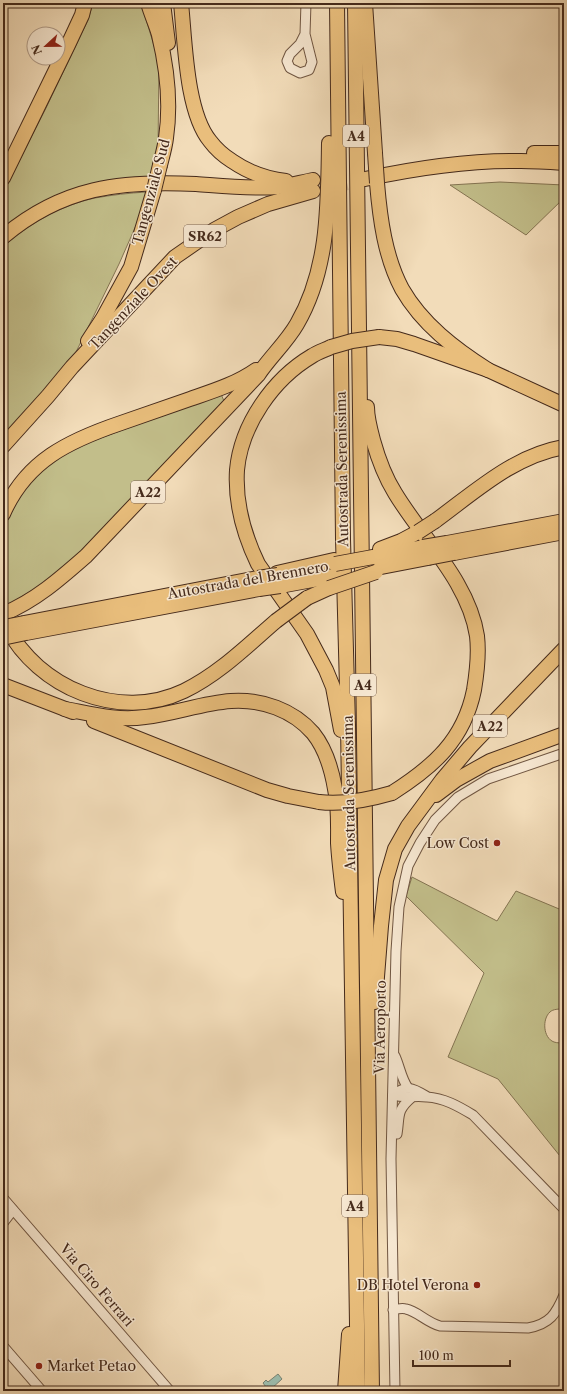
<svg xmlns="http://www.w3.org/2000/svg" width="567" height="1394" viewBox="0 0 567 1394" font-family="'Libre Caslon Text',serif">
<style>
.green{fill:#c2be8a;stroke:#847452}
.water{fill:#9cbcac;stroke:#798272}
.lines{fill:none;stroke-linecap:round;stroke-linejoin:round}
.highway-tunnel{stroke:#cfb899;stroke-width:14;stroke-dasharray:14 7;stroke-linecap:butt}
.minor-casing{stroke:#705642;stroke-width:11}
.highway-casing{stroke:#452a1b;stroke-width:16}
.minor{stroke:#f7e8d2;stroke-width:9}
.highway{stroke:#e9be7c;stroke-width:14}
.highway-bridge-casing{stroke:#452a1b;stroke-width:16;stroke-linecap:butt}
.highway-bridge{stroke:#e9be7c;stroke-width:14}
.poi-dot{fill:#8f2418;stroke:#f7e8d2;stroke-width:1.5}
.labels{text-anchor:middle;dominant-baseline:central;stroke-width:3;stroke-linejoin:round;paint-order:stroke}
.shield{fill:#f7e8d2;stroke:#7a6352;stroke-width:1}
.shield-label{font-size:13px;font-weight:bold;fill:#452a1b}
.street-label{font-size:14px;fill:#452a1b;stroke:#f7e8d2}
.poi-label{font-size:14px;fill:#452a1b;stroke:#f7e8d2;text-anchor:end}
</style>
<rect width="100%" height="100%" fill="#f2dcb9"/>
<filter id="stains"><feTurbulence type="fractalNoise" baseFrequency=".005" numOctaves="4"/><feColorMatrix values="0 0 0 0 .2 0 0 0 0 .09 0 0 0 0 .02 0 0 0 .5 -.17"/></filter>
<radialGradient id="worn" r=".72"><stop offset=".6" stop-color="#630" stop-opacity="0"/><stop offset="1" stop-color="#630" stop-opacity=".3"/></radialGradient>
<!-- green -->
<g class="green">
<polygon points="93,3 141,3 159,62 158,149 151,179 116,181 3,229 3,193 46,108 88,20"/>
<polygon points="500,182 564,185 564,198 526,235 450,185"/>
<path d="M147,192L138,221L119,264L76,352L3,440V247C28,224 62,205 95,198C112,195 129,193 147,192Z"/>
<polygon points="221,394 224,401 67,569 3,608 3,524 7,514 22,487 62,452"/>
<path d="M412,877L497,921L516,891L564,911V1006L563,1009C559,1009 553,1009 550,1012C542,1019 543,1038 554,1042C557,1043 561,1043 564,1043V1161L498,1079L448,1057L484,973L406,896Z"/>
</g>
<!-- water -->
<polygon class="water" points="278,1374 282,1379 271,1389 268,1386 266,1387 263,1383 266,1380 268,1382"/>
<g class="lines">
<!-- highway-tunnel -->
<polyline class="highway-tunnel" points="313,191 365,179"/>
<defs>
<g id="minor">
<polyline points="305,34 300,44 290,54 287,61 290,68 300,73 309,70 312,62 305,34 306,3"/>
<path d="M395,1056C400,1067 401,1078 408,1088"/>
<path d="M393,1095C406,1099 414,1095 427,1097C444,1098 458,1106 473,1115L564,1209"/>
<path d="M393,1095C406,1085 412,1087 426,1096"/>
<path d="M397,1134C400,1116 396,1111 411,1098"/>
<polyline points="3,1198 170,1391"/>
<polyline points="3,1223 13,1210"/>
<path d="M393,1310C397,1309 402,1308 406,1309C417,1311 426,1322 440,1326L528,1328C550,1324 556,1314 564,1295"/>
<polyline points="3,1346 42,1391"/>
<polyline points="395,1391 391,1159 396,951 399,907 408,866 420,843 435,820 458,797 488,779 564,753"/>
</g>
<g id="highway">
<path d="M148,3C151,14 156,24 159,35C167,68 171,104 166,138C165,147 162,157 160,165"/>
<polyline points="163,3 168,43"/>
<path d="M181,3C185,41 186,112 210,141C216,149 224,156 232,161C248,172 267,179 286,181"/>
<polyline points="337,3 343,539 348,725 358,1391"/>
<polyline points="355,3 372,1391"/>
<polyline points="365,3 375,153"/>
<polyline points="534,153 564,153"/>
<polyline points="3,178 68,45 82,15 85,3"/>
<path d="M365,179C416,168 469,160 521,161C535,161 550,162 564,163"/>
<path d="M377,183C380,219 385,257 402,289C422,324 455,349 488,370"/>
<path d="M3,237C62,187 121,180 196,184C223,186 250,189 278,187C289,186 302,182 313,180"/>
<polyline points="379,337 397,339 414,344 488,370 564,405"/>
<polyline points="88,341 103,318 131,267 154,190"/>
<path d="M331,347C325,350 318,352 312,356C273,379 241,425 237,470C235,502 244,535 258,564L307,634L326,670L333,687L341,730"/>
<path d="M367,407C367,418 370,429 373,440C378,458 385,477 395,493C422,538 469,582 477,636C479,653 477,672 474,690C464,740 433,767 392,793"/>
<polyline points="3,446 48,396 72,367 175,257 214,230 238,217 268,204 313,191"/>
<path d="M3,514C26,461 68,441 121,423C144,415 167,407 190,399C213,391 236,384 256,370"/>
<path d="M435,521C475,492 513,456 564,447"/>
<polyline points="447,543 564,521"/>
<polyline points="380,549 401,541 418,532"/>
<polyline points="454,553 564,532"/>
<polyline points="373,557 423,547"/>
<polyline points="371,569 428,558"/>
<polyline points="277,573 334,560"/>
<polyline points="280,586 334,576"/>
<polyline points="307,598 329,588"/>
<path d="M3,614C35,601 61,578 86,556L258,375C270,357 286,343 297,324C329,269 328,205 329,143"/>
<polyline points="24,623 258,578"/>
<path d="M6,626C38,688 119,722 184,691C219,674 247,646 276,621"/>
<polyline points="26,633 259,589"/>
<polyline points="3,685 73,712"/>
<path d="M65,709C92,714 117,721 145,717C174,714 202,703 231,701C262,699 293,710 313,733C325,748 332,771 335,789C339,807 338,825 338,843C339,860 341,876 343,892"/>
<polyline points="94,721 267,790 288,796 319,802"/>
<polyline points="436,795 456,780 490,761 564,734"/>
<polyline points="375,1002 381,926 386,880 395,849 408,826 442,780 470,747 564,649"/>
<polyline points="345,1391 349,1334"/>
</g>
</defs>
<!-- minor casing -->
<use href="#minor" class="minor-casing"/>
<!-- highway casing -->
<use href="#highway" class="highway-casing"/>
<!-- minor -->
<use href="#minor" class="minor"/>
<!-- highway -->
<use href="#highway" class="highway"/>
<defs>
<g id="highway-bridge">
<polyline points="375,153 377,183"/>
<polyline points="154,190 160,165"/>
<polyline points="331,347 352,341 379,337"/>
<polyline points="418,532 435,521"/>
<polyline points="423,547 447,543"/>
<polyline points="428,558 454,553"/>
<polyline points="335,564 373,557"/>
<polyline points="258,578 278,575"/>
<polyline points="329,588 376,572"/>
<polyline points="259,589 280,586"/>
<polyline points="276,621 307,598"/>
<polyline points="4,627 24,623"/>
<polyline points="7,637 26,633"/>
<path d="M319,802C344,805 368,800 392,793"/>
</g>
</defs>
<!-- highway-bridge casing -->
<use href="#highway-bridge" class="highway-bridge-casing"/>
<!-- highway-bridge -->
<use href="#highway-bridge" class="highway-bridge"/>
</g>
<!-- markers -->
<g class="poi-dot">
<circle cx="497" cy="843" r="4"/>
<circle cx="477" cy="1285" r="4"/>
<circle cx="39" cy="1366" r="4"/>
</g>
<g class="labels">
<!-- shield labels -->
<g class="shield">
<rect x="343" y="125" width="26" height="22" rx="3"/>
<rect x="184" y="225" width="42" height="22" rx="3"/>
<rect x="131" y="481" width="34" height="22" rx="3"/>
<rect x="350" y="674" width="26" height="22" rx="3"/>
<rect x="473" y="715" width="34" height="22" rx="3"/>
<rect x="342" y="1195" width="26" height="22" rx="3"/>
</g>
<g class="shield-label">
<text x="356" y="136">A4</text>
<text x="205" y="236">SR62</text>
<text x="148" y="492">A22</text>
<text x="363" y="685">A4</text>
<text x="490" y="726">A22</text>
<text x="355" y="1206">A4</text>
</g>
<!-- street labels -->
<g class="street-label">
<text transform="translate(151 192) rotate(-75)">Tangenziale Sud</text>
<text transform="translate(133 303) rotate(-47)">Tangenziale Ovest</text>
<text transform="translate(342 469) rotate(-91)">Autostrada Serenissima</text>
<text transform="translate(248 580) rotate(-10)">Autostrada del Brennero</text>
<text transform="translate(349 793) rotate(-91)">Autostrada Serenissima</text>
<text transform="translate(380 1027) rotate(-89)">Via Aeroporto</text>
<text transform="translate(97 1285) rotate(49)">Via Ciro Ferrari</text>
</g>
<!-- poi labels -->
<g class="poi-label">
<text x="489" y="843">Low Cost</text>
<text x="469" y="1285">DB Hotel Verona</text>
<text x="47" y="1366" text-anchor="start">Market Petao</text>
</g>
</g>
<!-- margin -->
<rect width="567" height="1394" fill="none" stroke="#f2dcb9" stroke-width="16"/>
<rect x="4" y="4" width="559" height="1386" fill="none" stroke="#452a1b" stroke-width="2"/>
<rect x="8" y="8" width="551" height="1378" fill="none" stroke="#452a1b"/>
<!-- north arrow -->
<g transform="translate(46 46) rotate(248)"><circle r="19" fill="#f7e8d2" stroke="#b09c89"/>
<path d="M0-3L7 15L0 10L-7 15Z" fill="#8f2418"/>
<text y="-6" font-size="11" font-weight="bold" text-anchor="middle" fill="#452a1b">N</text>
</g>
<!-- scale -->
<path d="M413 1360v6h97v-6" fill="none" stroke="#452a1b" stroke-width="2"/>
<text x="419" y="1360" font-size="12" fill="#452a1b" stroke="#f7e8d2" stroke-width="3" paint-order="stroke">100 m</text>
<rect width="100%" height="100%" filter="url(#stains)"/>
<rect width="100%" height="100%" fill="url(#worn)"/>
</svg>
